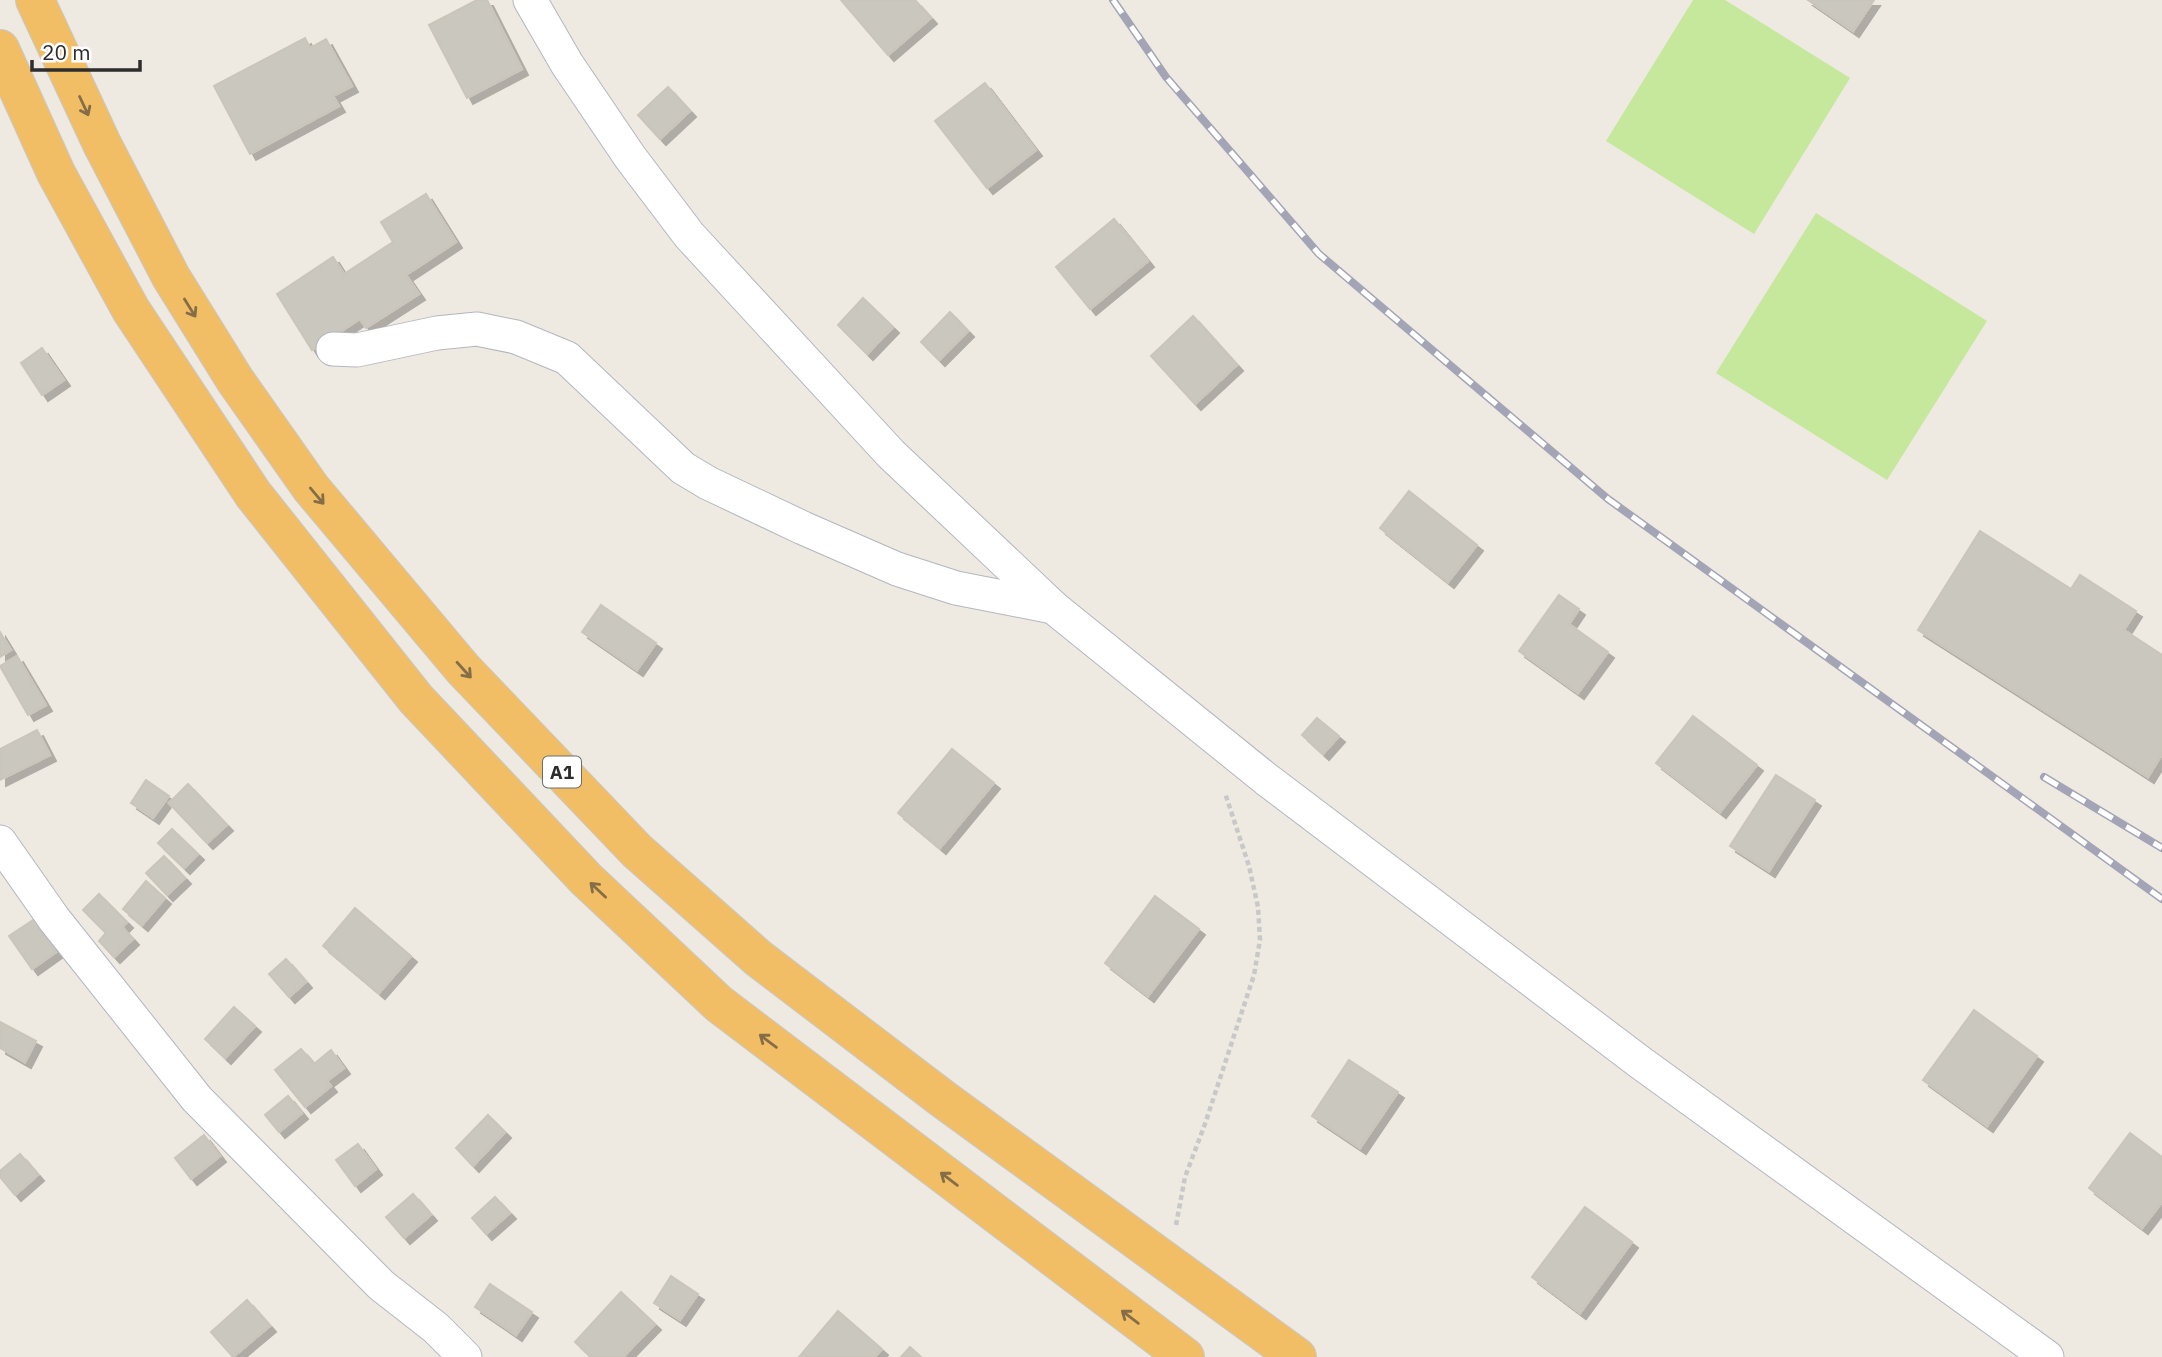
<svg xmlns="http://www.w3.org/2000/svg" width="2162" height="1357" viewBox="0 0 2162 1357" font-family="'IBM Plex Sans',sans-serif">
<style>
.pitch{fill:#c5e89d}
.building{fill:#cac7bf;stroke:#cac5ba;stroke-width:2;filter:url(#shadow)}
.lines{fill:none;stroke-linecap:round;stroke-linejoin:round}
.minor-casing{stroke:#b4b6c0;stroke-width:35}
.trunk-casing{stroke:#c8c8c8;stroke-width:40}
.path{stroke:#c8c8c8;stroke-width:4.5;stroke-dasharray:5 3.5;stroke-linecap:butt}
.minor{stroke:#fff;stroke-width:33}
.trunk{stroke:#f1be66;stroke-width:38}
.rail-casing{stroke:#a3a5b6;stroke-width:8}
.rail{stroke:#fff;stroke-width:5;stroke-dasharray:16;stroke-linecap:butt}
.oneway{stroke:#856e47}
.labels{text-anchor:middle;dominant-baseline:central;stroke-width:5;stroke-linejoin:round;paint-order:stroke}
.shield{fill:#fff;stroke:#6c6c6c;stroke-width:2}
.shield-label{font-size:19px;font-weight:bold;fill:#2d2d2d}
</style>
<defs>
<filter id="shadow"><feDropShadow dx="6" dy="6" stdDeviation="0" flood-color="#0004"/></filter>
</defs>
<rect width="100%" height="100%" fill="#eee9e1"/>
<!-- pitch -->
<g class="pitch">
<polygon points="1693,0 1725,0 1850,78 1754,234 1606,141"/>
<polygon points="1816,213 1987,321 1887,480 1716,373"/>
</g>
<!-- building -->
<g class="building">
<polygon points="477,0 487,0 522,69 467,98 429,25"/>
<polygon points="841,0 915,0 931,18 888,55"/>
<polygon points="1808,0 1874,0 1853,31"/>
<polygon points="305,38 310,48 326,39 352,86 333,96 339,106 250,154 214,86"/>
<polygon points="985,83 1036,150 987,188 935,121"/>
<polygon points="668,87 690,111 660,139 638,115"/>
<polygon points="426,194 456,242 406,275 419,294 366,328 360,319 312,350 277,294 333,257 344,274 393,242 381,222"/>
<polygon points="1114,219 1148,261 1090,309 1056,267"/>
<polygon points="863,298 893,327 867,354 838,325"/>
<polygon points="950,312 968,331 939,360 921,342"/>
<polygon points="1193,316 1237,365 1195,404 1151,356"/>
<polygon points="42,348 64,380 42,395 21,363"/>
<polygon points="1409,491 1477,545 1448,582 1380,528"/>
<polygon points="1980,531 2071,589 2080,575 2136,611 2124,630 2162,655 2162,754 2148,777 1918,630"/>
<polygon points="1559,595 1579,609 1569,624 1608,652 1578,693 1519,651"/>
<polygon points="601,605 656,643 637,670 582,632"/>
<polygon points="0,632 11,650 0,657"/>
<polygon points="17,656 46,705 28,715 0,666"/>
<polygon points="1693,716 1757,765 1720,812 1656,763"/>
<polygon points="1317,718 1339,736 1323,754 1302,735"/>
<polygon points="37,730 50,755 0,780 0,749"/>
<polygon points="952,749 994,783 940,848 898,813"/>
<polygon points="1776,775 1815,800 1769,871 1730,846"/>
<polygon points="146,780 169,796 153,818 131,803"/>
<polygon points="188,784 227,825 207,843 169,803"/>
<polygon points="172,829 198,854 184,868 158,843"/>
<polygon points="164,856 185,878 167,895 146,873"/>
<polygon points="146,881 165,898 142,925 123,909"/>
<polygon points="99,894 127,922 122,927 133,939 114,957 99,941 106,933 83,910"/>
<polygon points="1155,896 1199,929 1148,996 1105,963"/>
<polygon points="355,908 411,956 379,993 323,946"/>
<polygon points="33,920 56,952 32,969 9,936"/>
<polygon points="286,959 306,982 289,997 269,974"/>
<polygon points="234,1007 255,1026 225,1058 205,1039"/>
<polygon points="1974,1010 2037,1056 1987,1126 1923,1080"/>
<polygon points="0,1022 36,1041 25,1062 0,1048"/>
<polygon points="301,1049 314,1064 331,1050 344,1068 327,1081 331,1086 305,1107 275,1070"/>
<polygon points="1349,1060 1398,1092 1360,1148 1312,1116"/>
<polygon points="288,1096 302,1113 279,1132 265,1115"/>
<polygon points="488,1115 505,1132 473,1166 456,1148"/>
<polygon points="2130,1133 2162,1157 2162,1202 2142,1228 2089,1188"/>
<polygon points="204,1135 220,1156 191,1179 175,1158"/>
<polygon points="358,1144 376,1169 355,1186 336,1160"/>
<polygon points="20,1154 38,1175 15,1195 0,1177 0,1171"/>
<polygon points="413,1194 431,1215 404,1238 386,1217"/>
<polygon points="495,1197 510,1213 486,1234 472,1218"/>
<polygon points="1585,1207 1632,1242 1580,1313 1532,1277"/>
<polygon points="671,1276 698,1294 680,1320 654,1303"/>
<polygon points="490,1284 532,1312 516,1335 475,1307"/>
<polygon points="621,1292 655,1324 623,1357 591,1357 575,1342"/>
<polygon points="247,1300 270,1326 233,1357 211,1332"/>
<polygon points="838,1311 882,1349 875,1357 799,1357"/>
<polygon points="910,1347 921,1357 901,1357"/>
</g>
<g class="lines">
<defs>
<g id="minor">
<polyline points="530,0 567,64 630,157 689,235 891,454 1053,607 1266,779 1641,1063 2047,1357"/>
<polyline points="333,349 357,350 437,333 477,329 516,337 567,358 683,468 708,483 803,528 897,569 956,588 1053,607"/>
<polyline points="0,842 54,919 197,1099 381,1285 436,1328 465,1357"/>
</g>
<g id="trunk">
<polyline points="35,0 102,144 171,277 235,380 311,488 463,669 637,851 758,958 943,1099 1297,1357"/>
<polyline points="0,49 56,173 131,310 253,494 416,699 586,879 719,1004 1185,1357"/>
</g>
</defs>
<!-- minor casing -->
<use href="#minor" class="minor-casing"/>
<!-- trunk casing -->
<use href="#trunk" class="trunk-casing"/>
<!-- path -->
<polyline class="path" points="1176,1225 1185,1177 1205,1124 1254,975 1260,940 1258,907 1249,866 1225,793"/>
<!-- minor -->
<use href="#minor" class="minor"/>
<!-- trunk -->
<use href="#trunk" class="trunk"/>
<defs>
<g id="rail">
<polyline points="1113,0 1166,77 1319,254 1608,499 2162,899"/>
<polyline points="2044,777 2162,848"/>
</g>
</defs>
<!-- rail casing -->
<use href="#rail" class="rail-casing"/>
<!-- rail -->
<use href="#rail" class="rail"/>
</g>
<!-- one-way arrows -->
<defs><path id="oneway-shaft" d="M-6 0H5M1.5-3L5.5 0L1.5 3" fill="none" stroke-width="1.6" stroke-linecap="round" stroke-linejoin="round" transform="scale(1.75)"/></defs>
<g class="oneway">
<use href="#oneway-shaft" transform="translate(84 106) rotate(65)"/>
<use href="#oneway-shaft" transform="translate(190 308) rotate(58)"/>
<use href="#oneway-shaft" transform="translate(317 496) rotate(50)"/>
<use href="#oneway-shaft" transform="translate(464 670) rotate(48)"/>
<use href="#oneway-shaft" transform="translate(598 890) rotate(-137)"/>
<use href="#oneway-shaft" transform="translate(768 1041) rotate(-143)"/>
<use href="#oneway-shaft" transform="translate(949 1179) rotate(-143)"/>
<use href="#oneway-shaft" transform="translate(1130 1317) rotate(-143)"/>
</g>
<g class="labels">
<!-- shield labels -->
<rect class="shield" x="543" y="756.5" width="38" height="31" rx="5"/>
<g class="shield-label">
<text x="562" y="772">A1</text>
</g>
</g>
<!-- scale -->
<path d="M32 60v10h108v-10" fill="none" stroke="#2d2d2d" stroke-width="3.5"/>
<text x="42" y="60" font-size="21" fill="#2d2d2d" stroke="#ffffff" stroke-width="5" paint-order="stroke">20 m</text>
</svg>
